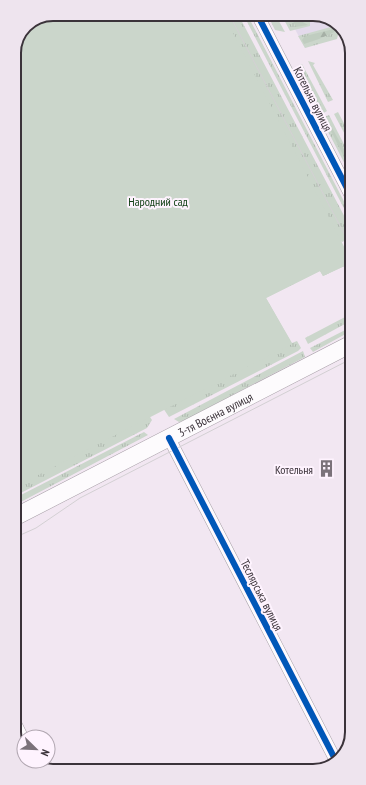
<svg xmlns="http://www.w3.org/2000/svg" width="366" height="785" viewBox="0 0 366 785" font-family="'PT Sans Narrow',sans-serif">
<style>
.education{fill:#e3daeb}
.grass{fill:url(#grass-tufts)}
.forest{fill:url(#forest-firs)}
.park{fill:#cbd6cb}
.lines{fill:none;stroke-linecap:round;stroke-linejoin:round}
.street-casing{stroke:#a69ea6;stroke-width:13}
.secondary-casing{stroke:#a69ea6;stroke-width:18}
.street{stroke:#fdfbfd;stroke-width:12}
.secondary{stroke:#fdfbfd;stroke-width:17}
.tram{stroke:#d3d0d3;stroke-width:1}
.cycleway-casing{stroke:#fef3fe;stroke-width:8}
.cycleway{stroke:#0057b8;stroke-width:6}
.labels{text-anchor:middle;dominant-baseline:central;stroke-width:4;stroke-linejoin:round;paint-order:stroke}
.street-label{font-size:12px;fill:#3b333a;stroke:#fef3fe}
.park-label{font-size:12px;fill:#114015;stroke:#fef3fe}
.poi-label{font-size:12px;fill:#3b333a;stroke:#fef3fe;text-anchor:end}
.rim{fill:none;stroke:#3b333a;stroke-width:2}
</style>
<defs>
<pattern id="grass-tufts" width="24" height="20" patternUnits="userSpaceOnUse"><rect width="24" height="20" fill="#cbd6cb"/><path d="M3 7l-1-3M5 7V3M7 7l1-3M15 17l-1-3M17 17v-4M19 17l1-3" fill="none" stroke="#afb8af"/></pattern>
<pattern id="forest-firs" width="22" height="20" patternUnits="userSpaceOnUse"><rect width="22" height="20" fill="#c0cdc0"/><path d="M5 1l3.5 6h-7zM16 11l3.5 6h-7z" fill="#a6b0a6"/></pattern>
</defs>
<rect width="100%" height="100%" fill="#f2e7f2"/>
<!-- education -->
<polygon class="education" points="287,14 315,14 336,22 342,30 305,48"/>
<!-- grass -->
<g class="grass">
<polygon points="219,14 238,14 350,227 345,230 349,239 342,242 328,234"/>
<polygon points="243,14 247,14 350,213 350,220"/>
<polygon points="267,14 275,14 285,32 275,30"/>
<polygon points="281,14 294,14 297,21 301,19 303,21 310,22 310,26 290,31"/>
<polygon points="338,25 342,30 339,31 337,39 305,48 298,36"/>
<polygon points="308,61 315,63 313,65 333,100 328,102"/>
<polygon points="302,64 327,111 320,115 296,70 298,66"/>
<polygon points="338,112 350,135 350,144 334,114"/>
<polygon points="329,115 350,156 350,174 321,118"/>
<polygon points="350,258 351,263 323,276 320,271 266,298 292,343 297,341 301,348 298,351 169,417 161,405 239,304"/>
<polygon points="345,317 346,322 343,325 308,344 305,338"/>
<polygon points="351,327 351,331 313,352 310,348"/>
<polygon points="303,351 305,357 185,420 179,422 174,419"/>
<polygon points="148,414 152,420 147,428 15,496 15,454"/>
<polygon points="144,432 148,435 15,505 15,498"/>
</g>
<!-- forest -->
<g class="forest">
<polygon points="289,14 293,14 296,21 301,21 308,25 296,27"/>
<polygon points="339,26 341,29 319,39 304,44 302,40 305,36 330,30"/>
<polygon points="301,68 323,111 322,112 302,76"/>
<polygon points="327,119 350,160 350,169 327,123"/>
</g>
<!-- park -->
<polygon class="park" points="53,14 223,14 350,258 351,263 323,276 320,271 266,298 292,344 15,487 14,51 26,25"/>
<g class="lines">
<defs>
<g id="street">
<polyline points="257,14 350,194"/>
<polyline points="169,438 336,761"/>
<polyline points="16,725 24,741"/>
<polyline points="34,761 36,766"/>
</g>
<g id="secondary">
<path id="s1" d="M15,517L351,344"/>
</g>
</defs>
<!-- street casing -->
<use href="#street" class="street-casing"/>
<!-- secondary casing -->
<use href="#secondary" class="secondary-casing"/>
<!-- street -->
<use href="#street" class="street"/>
<!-- secondary -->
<use href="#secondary" class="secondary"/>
<!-- tram -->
<g class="tram">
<polyline points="229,14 350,245"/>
<polyline points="16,537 36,528 80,498 351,359"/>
</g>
<defs>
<g id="cycleway">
<polyline points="257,14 350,194"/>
<polyline points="169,438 336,761"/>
</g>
</defs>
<!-- cycleway casing -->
<use href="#cycleway" class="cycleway-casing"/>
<!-- cycleway -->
<use href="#cycleway" class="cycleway"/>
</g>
<!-- icons -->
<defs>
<symbol id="building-bare" viewBox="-9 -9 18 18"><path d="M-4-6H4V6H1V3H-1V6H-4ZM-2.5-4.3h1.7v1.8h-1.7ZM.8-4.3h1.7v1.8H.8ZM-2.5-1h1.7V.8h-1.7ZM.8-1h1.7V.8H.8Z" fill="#7b727a" stroke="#fef3fe" stroke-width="2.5" paint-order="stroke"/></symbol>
</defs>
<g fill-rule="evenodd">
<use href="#building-bare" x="314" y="456" width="25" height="25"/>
</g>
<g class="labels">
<!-- street labels -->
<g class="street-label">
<text transform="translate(313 99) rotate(63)">Котельна вулиця</text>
<text stroke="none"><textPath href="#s1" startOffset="225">3-тя Воєнна вулиця</textPath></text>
<text transform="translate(262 595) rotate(63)">Теслярська вулиця</text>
</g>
<!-- park labels -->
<g class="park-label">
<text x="158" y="201">Народний сад</text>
</g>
<!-- poi labels -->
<g class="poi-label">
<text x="313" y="469">Котельня</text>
</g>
</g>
<!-- crop -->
<path d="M0 0H366V785H0ZM53 21H313A32 32 0 0 1 345 53V732A32 32 0 0 1 313 764H53A32 32 0 0 1 21 732V53A32 32 0 0 1 53 21Z" fill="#eee4ee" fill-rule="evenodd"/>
<path class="rim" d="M53 21H313A32 32 0 0 1 345 53V732A32 32 0 0 1 313 764H53A32 32 0 0 1 21 732V53A32 32 0 0 1 53 21Z"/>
<!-- north arrow -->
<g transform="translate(36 749) rotate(113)"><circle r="19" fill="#fef3fe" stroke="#b0a6b0"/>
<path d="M0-3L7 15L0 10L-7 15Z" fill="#7b727a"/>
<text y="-6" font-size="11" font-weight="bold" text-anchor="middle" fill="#3b333a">N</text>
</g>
</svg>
